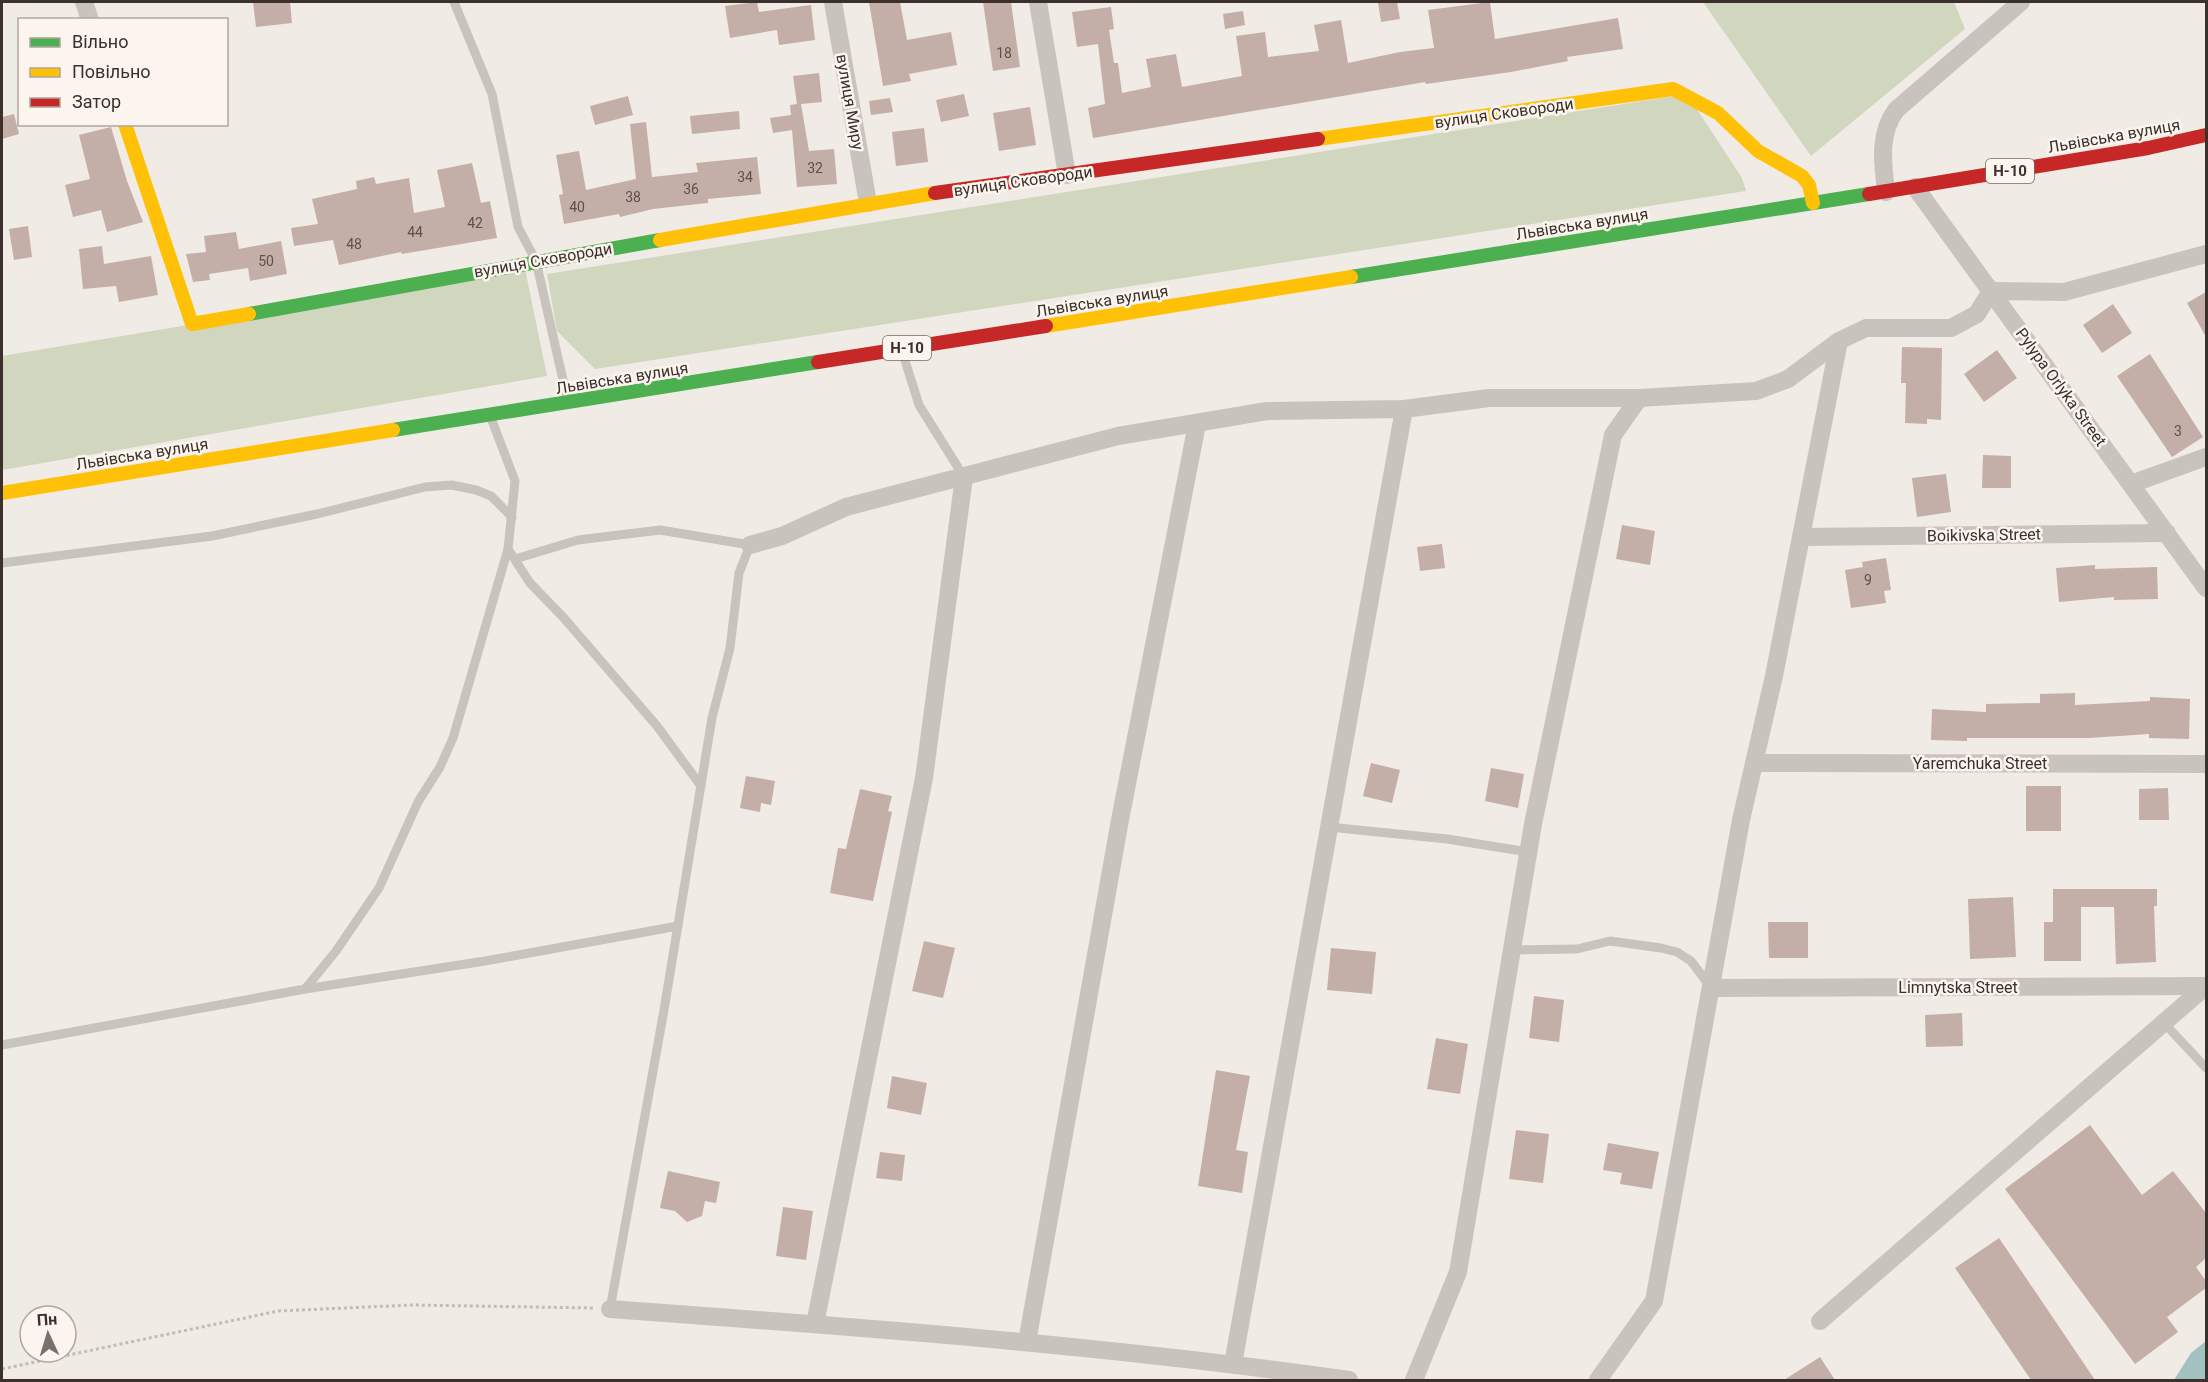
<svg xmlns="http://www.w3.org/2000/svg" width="2208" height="1382" viewBox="0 0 2208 1382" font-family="Roboto,sans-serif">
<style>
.green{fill:#d1d6bf}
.water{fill:#a1c2c1}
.building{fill:#c3afa7}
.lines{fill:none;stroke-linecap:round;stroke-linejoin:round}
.path{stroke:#c2bbb6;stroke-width:3;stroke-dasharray:3 3;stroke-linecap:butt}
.lane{stroke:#c9c3be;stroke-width:9}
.street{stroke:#c9c3be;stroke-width:18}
.fast{stroke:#4caf50;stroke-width:14}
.slow{stroke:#ffc107;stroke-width:14}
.jam{stroke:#c62828;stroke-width:14}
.labels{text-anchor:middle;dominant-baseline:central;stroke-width:5;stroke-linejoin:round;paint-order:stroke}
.number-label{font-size:14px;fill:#5d504a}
.shield{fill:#fbf5ee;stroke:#756b66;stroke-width:1.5}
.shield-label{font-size:15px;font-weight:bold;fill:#3b302b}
.street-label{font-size:16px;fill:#3b302b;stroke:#fbf5ee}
</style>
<rect width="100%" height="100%" fill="#f0ebe5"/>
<!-- green -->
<g class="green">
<polygon points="1703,2 1954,2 1965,29 1811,156"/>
<polygon points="1687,94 1742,178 1746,191 595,369 557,331 547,274"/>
<polygon points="525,269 547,376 2,470 2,356"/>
</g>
<!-- water -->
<polygon class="water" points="2206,1341 2206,1380 2174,1380 2191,1353"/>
<!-- building -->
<g class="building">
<polygon points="253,2 290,2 292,23 256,27"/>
<polygon points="757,2 759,12 811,5 815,40 779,45 777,30 730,38 725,6"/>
<polygon points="869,2 900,2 907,40 951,32 957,65 909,74 911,81 883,86"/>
<polygon points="983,2 1011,2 1020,67 993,71"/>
<polygon points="1378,2 1397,2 1400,19 1381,22"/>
<polygon points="1490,2 1495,39 1618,18 1623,49 1567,57 1568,61 1511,72 1426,84 1425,82 1093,138 1088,108 1105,104 1098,44 1077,47 1072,12 1111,7 1114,29 1109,30 1114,63 1118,63 1122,93 1151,87 1146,59 1176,54 1182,87 1242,76 1236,36 1265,32 1268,57 1319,51 1314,25 1341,20 1348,63 1400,52 1434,48 1428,10"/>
<polygon points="1243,11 1245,25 1225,29 1223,14"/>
<polygon points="819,73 822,102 801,104 809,151 834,149 837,184 797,187 792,130 773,133 770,118 791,115 790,105 797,104 793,76"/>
<polygon points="964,94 969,116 941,122 936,100"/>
<polygon points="628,96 633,115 595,125 590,106"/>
<polygon points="890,98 893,112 871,115 869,101"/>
<polygon points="1030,107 1036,145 999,151 993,113"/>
<polygon points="739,111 740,129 692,134 690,116"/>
<polygon points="14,114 19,134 2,139 2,117"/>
<polygon points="646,122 652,177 698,172 696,163 757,157 761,194 708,199 708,203 653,209 620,217 619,214 564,224 559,195 563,194 556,155 579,151 586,190 636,179 630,124"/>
<polygon points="111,127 127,181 143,222 107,232 101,210 73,217 65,185 90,179 79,135"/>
<polygon points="924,128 928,162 896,166 892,132"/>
<polygon points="472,163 481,203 490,201 497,238 402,254 401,252 339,265 333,240 294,246 291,228 318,224 312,199 357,189 356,181 374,177 376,184 409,178 414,213 445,207 437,170"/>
<polygon points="28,226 32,257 14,260 9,229"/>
<polygon points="236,232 239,249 281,241 287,274 250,281 248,268 209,274 210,280 193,282 186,254 206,252 204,236"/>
<polygon points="102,246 104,264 151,256 158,295 119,302 116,286 83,289 79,249"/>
<polygon points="2206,292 2206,337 2187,303"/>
<polygon points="2113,304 2132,333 2102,353 2083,325"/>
<polygon points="1902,347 1942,348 1941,420 1927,419 1927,424 1905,423 1906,383 1901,383"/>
<polygon points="1997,350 2017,378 1984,402 1964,374"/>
<polygon points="2150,354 2203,437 2172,457 2117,376"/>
<polygon points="1983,455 2011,456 2011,488 1982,488"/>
<polygon points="1946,474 1951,512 1917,517 1912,478"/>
<polygon points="1622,525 1655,531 1650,565 1616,559"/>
<polygon points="1442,544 1445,568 1420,571 1417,547"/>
<polygon points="1886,558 1891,590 1884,591 1886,603 1851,608 1845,570 1863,567 1862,562"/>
<polygon points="2095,565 2095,569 2157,567 2158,599 2114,600 2114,597 2059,602 2056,568"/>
<polygon points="2075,693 2075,705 2150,701 2150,697 2190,699 2189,739 2149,738 2149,734 2089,738 1967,738 1967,741 1931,740 1932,709 1986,712 1986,704 2040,703 2040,694"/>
<polygon points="1371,763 1400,770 1392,803 1363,796"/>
<polygon points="1491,768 1524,774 1518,808 1485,801"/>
<polygon points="746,776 775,781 771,805 761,803 760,812 740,808"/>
<rect x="2026" y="786" width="35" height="45"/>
<polygon points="2168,788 2169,820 2139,820 2139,789"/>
<polygon points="860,789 892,796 888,811 892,812 873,901 830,893 838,848 846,849"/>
<polygon points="2053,889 2157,889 2157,906 2154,906 2156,962 2116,964 2114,907 2081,907 2081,961 2044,961 2044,922 2053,922"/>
<polygon points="2013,897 2016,957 1970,959 1968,899"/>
<polygon points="1768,922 1808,922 1808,958 1769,958"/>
<polygon points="924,941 955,948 943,998 912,991"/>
<polygon points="1331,948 1376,952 1372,994 1327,990"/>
<polygon points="1534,996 1564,1000 1559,1042 1529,1038"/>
<polygon points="1962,1013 1963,1046 1926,1047 1925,1015"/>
<polygon points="1436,1038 1468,1044 1460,1094 1427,1089"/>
<polygon points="1216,1070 1250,1076 1236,1150 1248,1152 1242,1193 1198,1186"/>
<polygon points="892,1076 927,1083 921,1115 887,1108"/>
<polygon points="2090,1125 2142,1195 2173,1171 2206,1213 2206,1258 2196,1267 2206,1281 2206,1288 2167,1317 2178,1332 2135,1364 2005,1189"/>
<polygon points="1516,1130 1549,1134 1543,1183 1509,1179"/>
<polygon points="1608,1143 1659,1152 1652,1189 1620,1184 1622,1173 1603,1170"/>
<polygon points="880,1152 905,1155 902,1181 876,1178"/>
<polygon points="668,1171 720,1182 716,1203 705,1201 702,1216 687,1222 675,1211 660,1208"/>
<polygon points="783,1207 813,1211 806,1260 776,1256"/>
<polygon points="1999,1238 2095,1380 2031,1380 1955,1268"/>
<polygon points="1820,1357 1835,1380 1784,1380"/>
</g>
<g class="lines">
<!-- path -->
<polyline class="path" points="2,1369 278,1311 412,1305 593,1308"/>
<!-- lane -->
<g class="lane">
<polyline points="454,2 492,94 518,227 536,261 568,402"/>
<polyline points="902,351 919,405 964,477"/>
<polyline points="491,418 515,481 508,549 530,583 563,617 657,726 701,786"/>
<polyline points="515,559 578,540 660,530 750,545 739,573 730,648 712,718 664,1010 610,1309"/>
<polyline points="2,563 212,536 317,514 425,487 452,485 476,490 491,496 512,517"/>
<polyline points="1329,827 1447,839 1528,852"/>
<polyline points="1512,950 1577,949 1610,941 1661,948 1677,952 1691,961 1709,985"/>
<polyline points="305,989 336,951 379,888 418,802 440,767 453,738 508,549"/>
<polyline points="2165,1024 2206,1068"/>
<polyline points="2,1045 305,989 485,961 678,926"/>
</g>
<!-- street -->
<g class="street">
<polyline points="84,2 90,20"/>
<polyline points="833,2 868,203"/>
<polyline points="1038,2 1067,175"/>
<polyline points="1915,187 2206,588"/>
<path d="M1886,192C1883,163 1878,135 1896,110L2021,2"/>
<polyline points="2131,484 2206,457"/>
<polyline points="1801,537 2167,533"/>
<polyline points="750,545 782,536 846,507 1118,436 1267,411 1404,409 1489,398 1639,398 1756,391 1788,379 1839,341"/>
<polyline points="1754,763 2206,764"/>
<polyline points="1711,988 2206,986"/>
<path d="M610,1309C857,1327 1104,1345 1349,1380"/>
<polyline points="1820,1321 2206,986"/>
<polyline points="815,1324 924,778 964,477"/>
<polyline points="1027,1342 1120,820 1197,424"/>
<polyline points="1233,1364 1404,409"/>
<polyline points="1414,1380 1458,1272 1533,824 1613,435 1639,398"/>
<polyline points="1598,1380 1654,1301 1741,820 1774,676 1839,341 1866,328 1951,328 1977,314 1991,291 2064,292 2206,254"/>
</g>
<!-- fast -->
<g class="fast">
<polyline points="1351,277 1869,194"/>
<polyline points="249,314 660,240"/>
<polyline points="393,430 818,362"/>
</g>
<!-- slow -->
<g class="slow">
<polyline points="125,124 192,324 249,314"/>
<polyline points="1318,139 1673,89 1718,113 1758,151 1802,176 1809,185 1813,203"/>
<polyline points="660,240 935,193"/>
<polyline points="1046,326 1351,277"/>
<polyline points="2,493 393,430"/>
</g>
<!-- jam -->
<g class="jam">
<polyline points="935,193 1318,139"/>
<polyline points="1869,194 2148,148 2206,135"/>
<polyline points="818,362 1046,326"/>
</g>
</g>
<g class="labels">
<!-- number labels -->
<g class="number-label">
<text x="1004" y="53">18</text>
<text x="815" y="168">32</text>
<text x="745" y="177">34</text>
<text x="691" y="189">36</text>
<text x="633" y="197">38</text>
<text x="577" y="207">40</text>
<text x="475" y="223">42</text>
<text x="415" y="232">44</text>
<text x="354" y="244">48</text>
<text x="266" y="261">50</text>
<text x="2178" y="431">3</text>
<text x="1868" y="580">9</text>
</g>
<!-- shield labels -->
<g class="shield">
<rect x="1986" y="159" width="48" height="24" rx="4.5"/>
<rect x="883" y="336" width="48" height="24" rx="4.5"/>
</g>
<g class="shield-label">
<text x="2010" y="171">Н-10</text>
<text x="907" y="348">Н-10</text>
</g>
<!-- street labels -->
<g class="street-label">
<text transform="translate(850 102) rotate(80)">вулиця Миру</text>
<text transform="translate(1504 113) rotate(-8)">вулиця Сковороди</text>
<text transform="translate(2114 136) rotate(-10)">Львівська вулиця</text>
<text transform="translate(1023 181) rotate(-8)">вулиця Сковороди</text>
<text transform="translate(1582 224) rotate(-9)">Львівська вулиця</text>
<text transform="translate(543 260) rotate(-10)">вулиця Сковороди</text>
<text transform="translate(1102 301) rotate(-9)">Львівська вулиця</text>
<text transform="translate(622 378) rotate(-9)">Львівська вулиця</text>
<text transform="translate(2061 387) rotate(54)">Pylypa Orlyka Street</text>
<text transform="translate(142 454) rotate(-9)">Львівська вулиця</text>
<text transform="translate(1984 535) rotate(-1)">Boikivska Street</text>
<text x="1980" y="763">Yaremchuka Street</text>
<text x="1958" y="987">Limnytska Street</text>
</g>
</g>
<!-- border -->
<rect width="2208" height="1382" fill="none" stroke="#3b302b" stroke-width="6"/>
<!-- legend -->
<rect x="18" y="18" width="210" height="108" fill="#fbf5ee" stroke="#aea6a0" stroke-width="1.5"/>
<rect x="30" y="38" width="30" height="9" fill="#4caf50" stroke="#aea6a0" stroke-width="1.5"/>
<text x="72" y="48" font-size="18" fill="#3b302b">Вільно</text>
<rect x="30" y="68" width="30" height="9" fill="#ffc107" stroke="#aea6a0" stroke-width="1.5"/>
<text x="72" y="78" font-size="18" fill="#3b302b">Повільно</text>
<rect x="30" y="98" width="30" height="9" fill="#c62828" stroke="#aea6a0" stroke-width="1.5"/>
<text x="72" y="108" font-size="18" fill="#3b302b">Затор</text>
<!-- north arrow -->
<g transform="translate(48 1334) rotate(356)"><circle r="28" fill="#fbf5ee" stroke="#aea6a0" stroke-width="1.5"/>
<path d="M0-4.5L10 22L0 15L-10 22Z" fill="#7a716c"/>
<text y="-9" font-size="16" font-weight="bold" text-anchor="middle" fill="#3b302b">Пн</text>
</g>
</svg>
